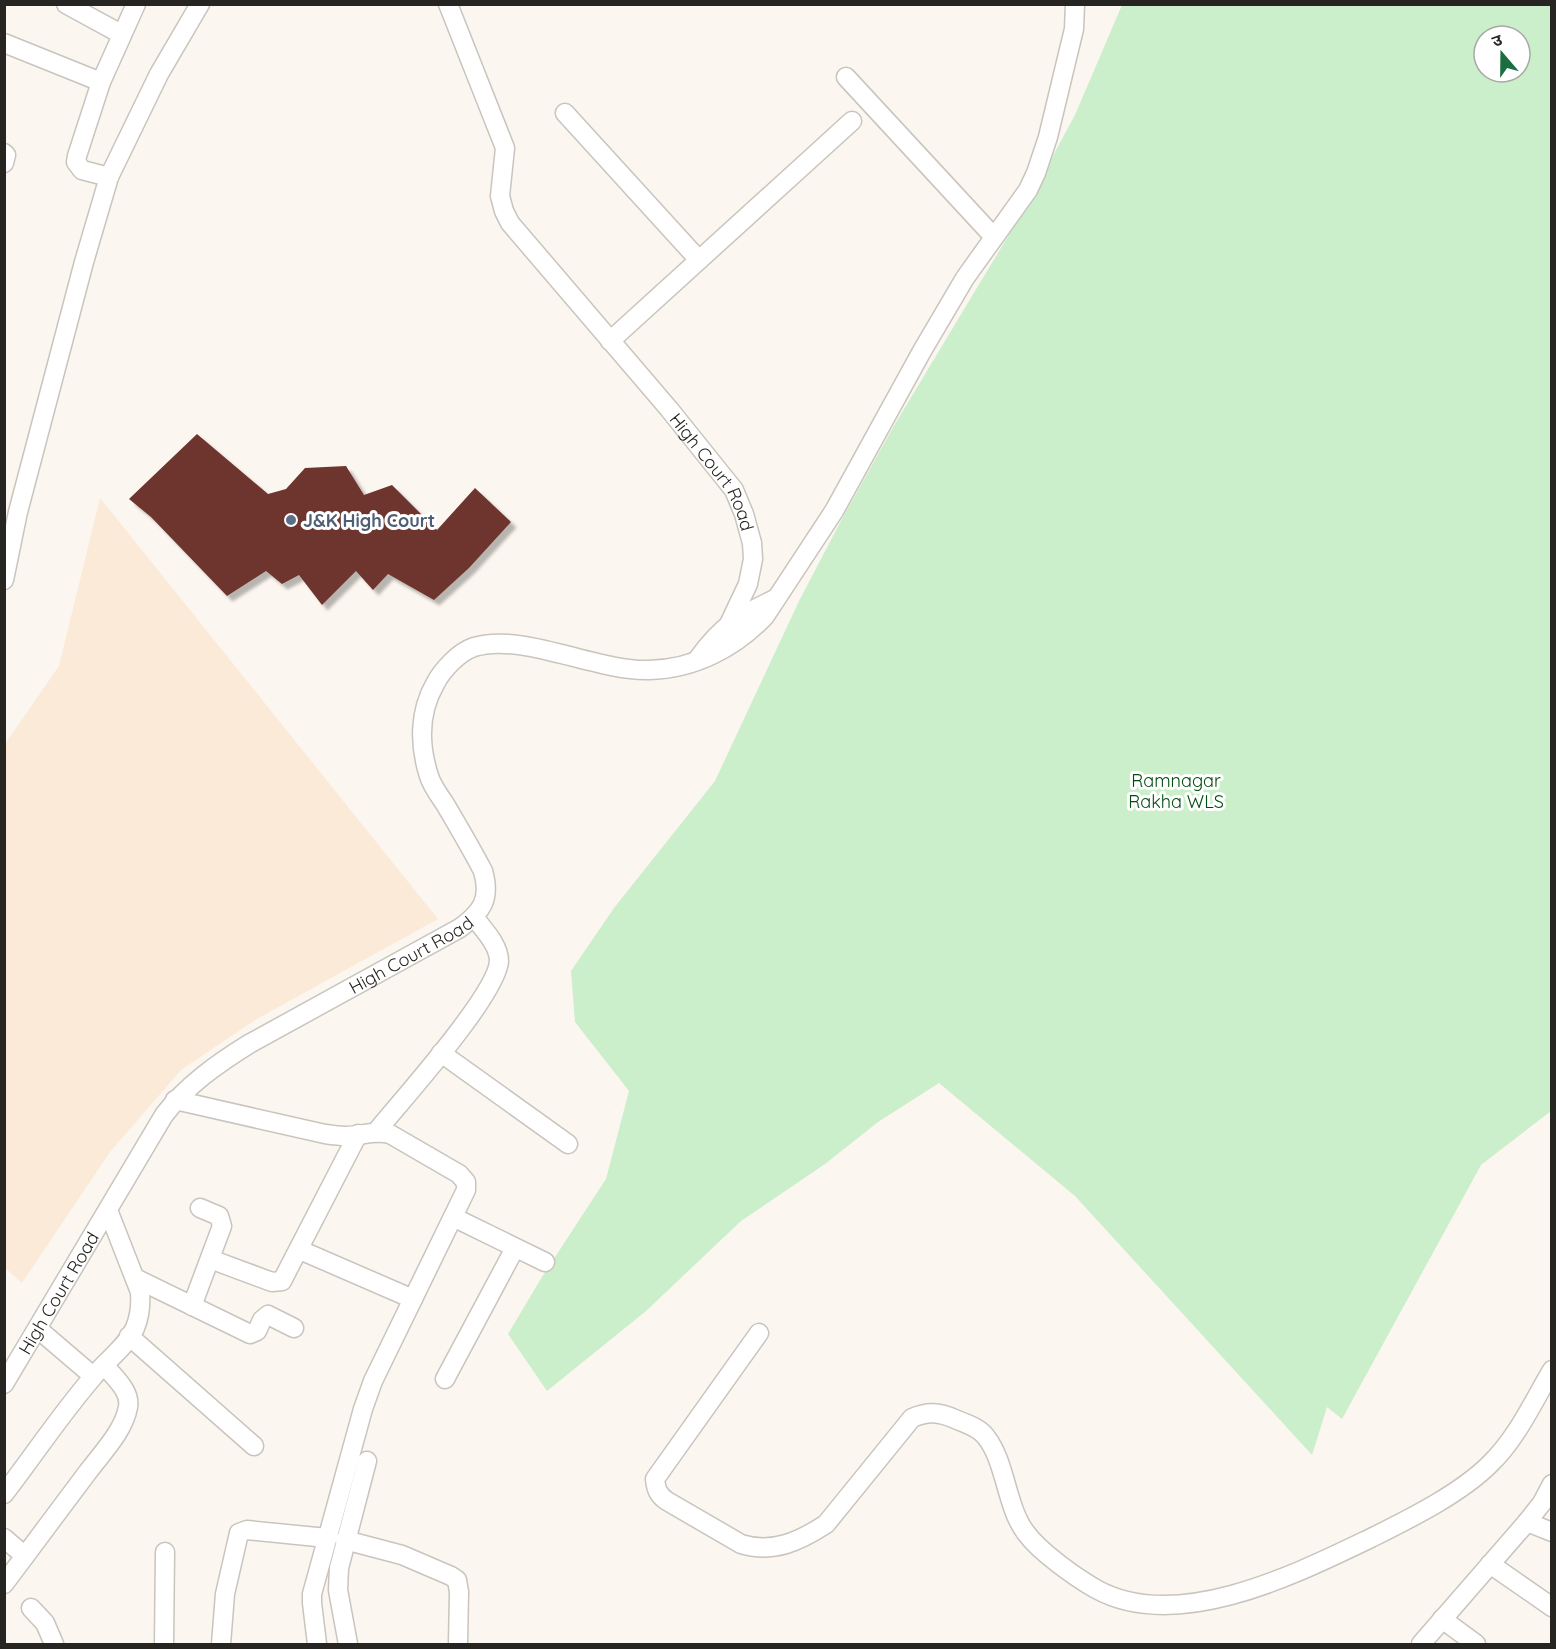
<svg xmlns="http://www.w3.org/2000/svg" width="1556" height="1649" viewBox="0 0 1556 1649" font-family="Quicksand,'Noto Sans Devanagari',sans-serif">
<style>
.industrial{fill:#fbead8}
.green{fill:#cbeecb;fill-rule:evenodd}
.building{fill:#6e342e;filter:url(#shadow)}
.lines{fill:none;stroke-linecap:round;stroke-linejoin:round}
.minor-casing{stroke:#c9c4bd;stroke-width:21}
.minor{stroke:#fff;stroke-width:18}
.service-dot{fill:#5c6f8a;stroke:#fff;stroke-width:2}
.labels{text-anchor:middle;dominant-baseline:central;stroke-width:6;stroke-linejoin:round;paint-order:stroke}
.street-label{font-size:18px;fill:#272522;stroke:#fff}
.service-label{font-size:18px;font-weight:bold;fill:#4e5e75;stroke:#fff;text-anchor:start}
.park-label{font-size:18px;fill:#004b0f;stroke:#fff}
</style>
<defs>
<filter id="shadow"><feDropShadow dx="5.5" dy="5.5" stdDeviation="1.5" flood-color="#0004"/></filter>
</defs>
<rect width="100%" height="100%" fill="#fbf6ef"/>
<!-- industrial -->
<polygon class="industrial" points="100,498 438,919 255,1020 181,1070 110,1152 22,1283 4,1267 5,744 59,666"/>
<!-- green -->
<path class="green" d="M1122,5H1551V1111L1481,1165L1342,1419L1327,1407L1312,1455L1075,1196L939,1083L878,1122L825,1164L741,1221L646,1311L547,1391L508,1334L542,1277L606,1179L629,1091L575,1022L571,971L614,908L715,781L800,599L843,517L895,424L1022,213L1075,115ZM1484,36H1520V72H1484Z"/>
<!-- building -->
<polygon class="building" points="197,434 268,494 286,489 305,468 346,466 364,495 392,485 437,530 475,488 511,522 469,568 434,600 388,574 373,590 356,571 322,605 299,575 282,584 266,571 227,596 151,517 129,499"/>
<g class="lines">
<defs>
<g id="minor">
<polyline points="66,4 121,34"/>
<path id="s1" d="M448,4L505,148L500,196L504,211L510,223L669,409L734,490L744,514L752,543L753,559L748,584L730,622"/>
<polyline points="4,43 101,82"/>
<polyline points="846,77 994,237"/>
<polyline points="565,113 699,260"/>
<polyline points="4,153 6,155 4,163"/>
<polyline points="109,177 159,74 200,4"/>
<polyline points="610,341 852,121"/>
<polyline points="4,580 18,512 84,262 109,177 82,170 76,162 77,156 101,82 136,4"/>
<path d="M697,660C722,625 737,617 775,599"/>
<polyline points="441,1053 568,1144"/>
<path d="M175,1100L325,1134C332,1135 339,1136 345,1136C361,1136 374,1130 390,1134L459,1174L466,1182V1190L373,1381L363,1409L312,1594V1603L317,1644"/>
<path d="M376,1132C401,1101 497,995 499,961C499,945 484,930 474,917"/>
<polyline points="453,1217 545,1262"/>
<polyline points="300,1250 413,1299"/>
<polyline points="210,1259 272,1282 282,1281 358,1134"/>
<polyline points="135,1278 250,1334 257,1331 262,1320 268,1315 294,1328"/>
<polyline points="192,1306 222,1226 219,1216 200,1208"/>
<polyline points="38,1329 93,1376"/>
<path d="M759,1333L655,1479C656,1489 658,1495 667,1501L741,1544C773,1554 800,1541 826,1524L912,1418C928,1411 939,1412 955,1419C966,1424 979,1427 986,1437C1006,1462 1006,1507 1026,1533C1040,1552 1075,1577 1096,1589C1177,1634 1296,1574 1371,1538C1409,1519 1460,1494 1490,1464C1517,1438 1533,1402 1552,1370"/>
<polyline points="129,1336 254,1446"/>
<polyline points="445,1379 515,1248"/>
<path id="s2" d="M4,1384L164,1115C187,1085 217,1064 249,1044L460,928C482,912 491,899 483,871C471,848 458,826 445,804C439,795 432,786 429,776C419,745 419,712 435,684C442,670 459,652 474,647C522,632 598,672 649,670C694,669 735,648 765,616L834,511L922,351L965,278L1028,190L1036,173L1048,137L1074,29L1075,4"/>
<path d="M4,1494C34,1455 61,1414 93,1377C106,1361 126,1347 135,1328C140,1316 141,1305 140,1292L108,1210"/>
<polyline points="1527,1522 1552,1532"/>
<polyline points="4,1538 25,1556"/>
<polyline points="345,1540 402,1555 451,1576 457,1580 459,1592 458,1644"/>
<polyline points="1490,1564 1552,1607"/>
<path d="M4,1584C32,1547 59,1510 87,1473C101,1454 124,1431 128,1407C131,1391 114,1377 104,1365"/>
<polyline points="31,1608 45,1623 54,1644"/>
<polyline points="1442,1619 1476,1644"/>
<polyline points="164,1644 165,1552"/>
<polyline points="221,1644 225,1594 239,1533 247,1530 327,1538"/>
<polyline points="348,1644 338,1590 339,1568 367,1461"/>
<polyline points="1421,1644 1527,1522 1542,1503 1552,1484"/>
</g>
</defs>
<!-- minor casing -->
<use href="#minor" class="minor-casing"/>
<!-- minor -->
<use href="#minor" class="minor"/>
</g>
<!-- markers -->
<circle class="service-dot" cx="291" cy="520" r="6"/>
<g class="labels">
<!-- street labels -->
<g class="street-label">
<text stroke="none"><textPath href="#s1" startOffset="554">High Court Road</textPath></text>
<text stroke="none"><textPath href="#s2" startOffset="609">High Court Road</textPath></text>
<text stroke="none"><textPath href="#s2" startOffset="106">High Court Road</textPath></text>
</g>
<!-- service labels -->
<g class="service-label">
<text x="303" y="520">J&amp;K High Court</text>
</g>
<!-- park labels -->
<g class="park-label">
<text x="1176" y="780">Ramnagar<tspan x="1176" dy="21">Rakha WLS</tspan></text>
</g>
</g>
<!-- border -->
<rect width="1556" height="1649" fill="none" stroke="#272522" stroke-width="12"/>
<!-- north arrow -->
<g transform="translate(1502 54) rotate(340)"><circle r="28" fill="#ffffff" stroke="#a9a8a7" stroke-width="1.5"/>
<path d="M0-4.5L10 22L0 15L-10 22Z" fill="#1b6e40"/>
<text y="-9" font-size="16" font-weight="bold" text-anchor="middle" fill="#272522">उ</text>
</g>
</svg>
